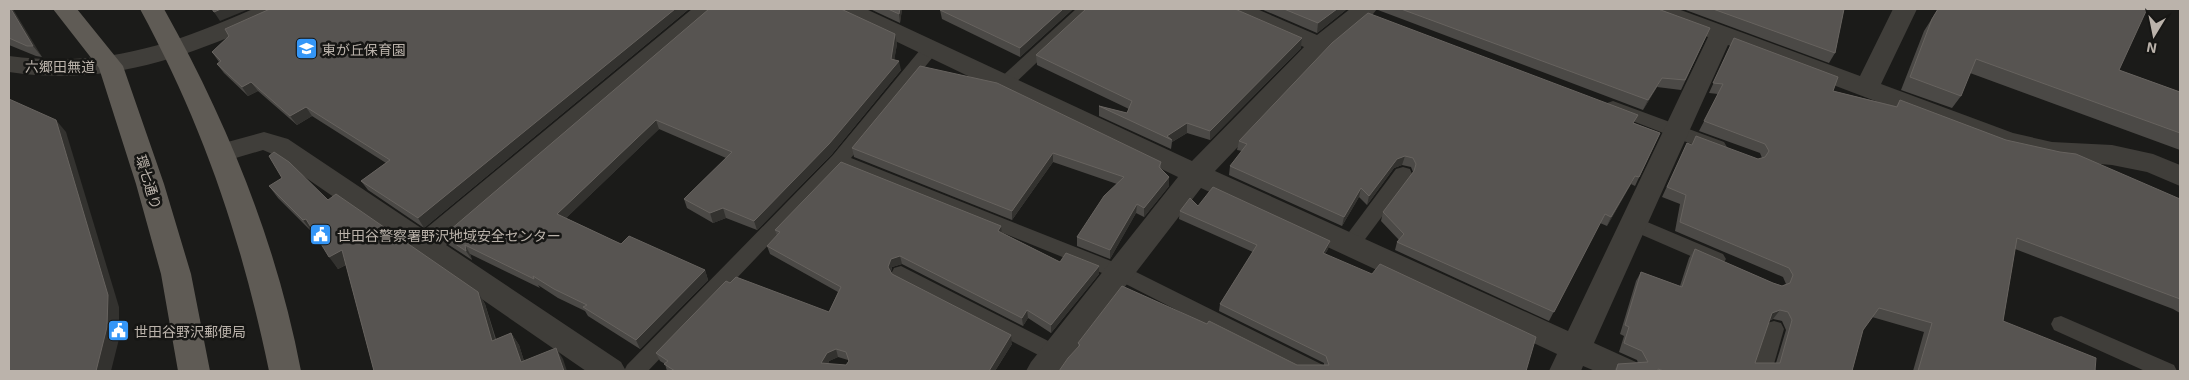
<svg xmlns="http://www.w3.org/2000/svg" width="2189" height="380" viewBox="0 0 2189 380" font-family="'Exo 2','Noto Sans JP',sans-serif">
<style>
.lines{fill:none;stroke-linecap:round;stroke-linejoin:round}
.service{fill:#403e3a;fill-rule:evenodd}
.minor{fill:#403e3a;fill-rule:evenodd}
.tertiary{fill:#403e3a;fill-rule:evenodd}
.primary{fill:#5f5b55;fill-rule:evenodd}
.wall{fill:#4b4946;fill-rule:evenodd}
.shaded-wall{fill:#33322f}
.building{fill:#575451;stroke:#67635f;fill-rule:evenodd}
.labels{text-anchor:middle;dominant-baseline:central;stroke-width:5;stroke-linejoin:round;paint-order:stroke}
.poi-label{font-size:14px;fill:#bbb3ab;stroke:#161614;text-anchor:start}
.street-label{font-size:14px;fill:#bbb3ab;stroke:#161614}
</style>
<rect width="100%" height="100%" fill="#1b1b19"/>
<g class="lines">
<!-- service -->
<g class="service">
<polygon points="1076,9 1093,9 1011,87 1005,89 999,87 996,83 999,79"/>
<polygon points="931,43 937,44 939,48 937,52 851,158 1126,267 1323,365 1326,371 1296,371 1112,277 842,168 648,371 624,371 627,365 833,155 925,44"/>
<polygon points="1613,101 1724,142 1727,147 1724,152 1718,153 1712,152 1607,111 1604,107 1607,103"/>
<polygon points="1403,167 1410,169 1412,174 1410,179 1357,250 1350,252 1343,250 1340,245 1343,240 1396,169"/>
<polygon points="1633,216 1723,254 1726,259 1723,264 1716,267 1626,228 1623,223 1626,218"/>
<polygon points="901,266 1062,348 1066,354 1062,360 1055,363 1048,360 894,280 891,274 894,268"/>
<polygon points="2061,316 2174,365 2177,371 2145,371 2054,330 2051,324 2054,318"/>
<polygon points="1774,321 1781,323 1784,329 1772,371 1750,371 1764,329 1767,323"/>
</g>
<!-- minor -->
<g class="minor">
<polygon points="692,9 718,9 714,14 446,245 621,362 626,371 586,371 270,153 263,150 222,162 213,160 209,153 213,146 264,132 288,139 424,230"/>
<polygon points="835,9 866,9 1192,161 1304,47 1229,14 1225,9 1257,9 1317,35 1350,9 1377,9 1373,14 1329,51 1215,171 1568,331 1708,37 1648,14 1644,9 1678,9 1860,76 1893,9 1917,9 1881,84 2013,133 2052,142 2112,145 2153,154 2180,165 2180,186 2147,172 2112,165 2052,160 1999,148 1728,45 1594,343 1636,362 1641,371 1595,371 1583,366 1581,371 1549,371 1557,354 1201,188 1060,371 1026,371 1031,362 1178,177 839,14"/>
</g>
<!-- tertiary -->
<path class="tertiary" d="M253,9H285L281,14C191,56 110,87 9,72V56C103,68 169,46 253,9Z"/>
<!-- primary -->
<g class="primary">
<polygon points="53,9 77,9 123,66 164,184 191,274 210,371 178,371 161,274 136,184 99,68"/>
<path d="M140,9H164C227,121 277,244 301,371H269C242,241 204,127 140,9Z"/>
</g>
</g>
<!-- wall -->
<g class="wall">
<polygon points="9,9 42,57 36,56 9,45"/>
<polygon points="270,9 689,9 424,228 368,190 361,181 386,163 312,116 297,125 258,91 248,96 224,73 217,64 219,62 212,52 229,36"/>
<polygon points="709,9 895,34 897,44 894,60 901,70 832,154 757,230 726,218 713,223 687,208 684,199 726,158 659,129 566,218 621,244 705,270 708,280 640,349 588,316 585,311 558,298 538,285 540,288 470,254 472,260 449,245 443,236"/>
<polygon points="870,9 902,9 900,23"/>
<polygon points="942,9 1073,9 1020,57 942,19 940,10"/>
<polygon points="1261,9 1347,9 1317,33"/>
<polygon points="1378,9 1658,9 1710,28 1681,90 1657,87 1643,110 1378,10"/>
<polygon points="1683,9 1844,9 1835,53 1829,63"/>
<polygon points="1938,9 2119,70 2180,92 2180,150 1970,73 1961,96 1952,108 1901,90 1924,31"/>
<polygon points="1302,38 1301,48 1210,140 1187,133 1172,142 1171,149 1099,116 1099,106 1127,113 1129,109 1037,65 1036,55"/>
<path d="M1734,38L1833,91L1896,106L1900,100L2006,140L2180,199V313L2173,309L2015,249L2003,321L2098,371H1913L1924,332L1872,317L1863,330L1852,371H1614L1618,364L1638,363L1637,360L1619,352L1624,336L1620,334L1636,281L1641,272L1680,286L1689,258L1695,249L1773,283L1782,286L1786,284L1783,277L1675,231L1680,204L1662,197L1687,143L1692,145L1758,159L1762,158L1760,153L1699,131L1718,94L1709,93ZM1773,319L1782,321L1786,330L1776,363H1755L1769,321Z"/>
<polygon points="920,66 1161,162 1161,169 1169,177 1169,186 1144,217 1136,213 1110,259 1077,246 1077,237 1117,184 1053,162 1012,220 854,157 852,148"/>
<polygon points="1634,123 1660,133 1635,186 1631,184 1607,226 1600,223 1549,321 1395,250 1397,242 1399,240 1381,221 1383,212 1413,172 1411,167 1402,165 1394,168 1367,205 1359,197 1342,226 1229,175 1230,166 1242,151 1237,150 1239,141"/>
<polygon points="269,186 328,200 478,292 485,304 496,339 511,333 519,345 524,361 563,359 374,371 346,265 338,269 314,231 312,232 278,198"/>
<polygon points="1198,206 1330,241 1328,249 1325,254 1526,371 1059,371 1078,347 1078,343 1297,365 1324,365 1324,363 1219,311 1220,304 1253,252 1179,219 1180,211"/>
<path d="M775,230L1002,233L1060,262L1099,266V274L1051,333L1028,318L1023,326L902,264L892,267L891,272L892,274L1012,344L995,371H667L665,364L660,361L656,353L730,283L829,312L838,292L770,254L767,246L777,236ZM838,357L848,360V362L846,365L828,364L829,361Z"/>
</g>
<!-- shaded-wall -->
<g class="shaded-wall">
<polygon points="11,9 13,9 42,57 33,46"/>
<polygon points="221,9 249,9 220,21 214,12"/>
<polygon points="675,9 689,9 424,228 418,218"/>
<polygon points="900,9 902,9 900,23 899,14"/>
<polygon points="1063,9 1073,9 1020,57 1020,48"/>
<polygon points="1337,9 1347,9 1317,33 1318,23"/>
<polygon points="895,34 897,44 893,68 891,59"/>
<polygon points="1302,38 1301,48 1210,140 1210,131"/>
<polygon points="899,61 901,70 832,154 757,230 754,221"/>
<polygon points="1662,78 1657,87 1643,110 1648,100"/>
<polygon points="251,82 258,91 248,96 242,87"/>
<polygon points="306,107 312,116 297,125 290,116"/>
<polygon points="56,120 66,132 119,307 119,339 111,371 96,371"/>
<polygon points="656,120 659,129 561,223 557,214"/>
<polygon points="1187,123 1187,133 1172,142 1172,140 1167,136"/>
<polygon points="1053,153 1053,162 1012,220 1012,211"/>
<polygon points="1405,156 1402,165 1394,168 1367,205 1369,196 1397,159"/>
<polygon points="1635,176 1631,184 1607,226 1611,217"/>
<polygon points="1169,177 1169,186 1144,217 1144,208"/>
<polygon points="1361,188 1359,197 1342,226 1344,217"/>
<polygon points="1137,204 1136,213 1110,259 1110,250"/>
<polygon points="723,208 726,218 713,223 710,213"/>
<polygon points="306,219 315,231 312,232 303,220"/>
<polygon points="1001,226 1002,235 998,231"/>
<polygon points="1330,241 1328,249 1321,261 1323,253"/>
<polygon points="465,245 470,254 472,260 466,251"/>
<polygon points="342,250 351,262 338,269 329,257"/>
<polygon points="900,256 902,264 892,267 889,275 888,267 891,259"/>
<polygon points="1099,266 1099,274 1051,333 1051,325"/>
<polygon points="705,270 708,280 640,349 636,340"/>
<polygon points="478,292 485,304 499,353 492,341"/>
<polygon points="1027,310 1028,318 1023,326 1022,318"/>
<polygon points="1780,310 1773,319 1765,322 1772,313"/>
<polygon points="511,333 519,345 527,371 521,362"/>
<polygon points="1011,335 1012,344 995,371 989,371"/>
<polygon points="556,348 563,359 567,371 564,371"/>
<polygon points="836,349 838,357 829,361 823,371 821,363 827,353"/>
</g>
<!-- building -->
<g class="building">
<polygon points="9,9 11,9 33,46 27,46 9,38"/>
<polygon points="212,9 221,9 214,12"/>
<polygon points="270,9 675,9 418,218 361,181 390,160 306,107 290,116 251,82 242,87 217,64 221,61 212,52 229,36 225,29"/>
<polygon points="709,9 841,9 895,34 891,59 899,61 829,144 754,221 723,208 710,213 684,199 732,152 656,120 557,214 621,244 629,236 705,270 636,340 583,307 587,305 554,289 533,276 534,279 465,245 466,251 443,236"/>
<polygon points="888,9 900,9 899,14"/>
<polygon points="942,9 1063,9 1020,48 940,10"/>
<polygon points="1086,9 1235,9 1302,38 1210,131 1187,123 1167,136 1172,140 1099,106 1127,113 1132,101 1036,55"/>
<polygon points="1284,9 1337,9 1318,23"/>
<polygon points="1401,9 1658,9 1710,28 1685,80 1662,78 1648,100"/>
<polygon points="1713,9 1844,9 1835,53"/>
<polygon points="1938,9 2147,9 2119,70 2180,92 2180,133 1976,59 1961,96 1910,77 1932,19"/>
<polygon points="1368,13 1638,115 1633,123 1660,133 1639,177 1635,176 1611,217 1605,214 1554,312 1397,242 1404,234 1383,212 1414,171 1416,164 1413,158 1405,156 1397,159 1369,196 1361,188 1344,217 1230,166 1247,144 1239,141 1332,43"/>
<path d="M1734,38L1838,77L1833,91L1897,107L1900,100L2006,140L2060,152L2076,154L2180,199V299L2017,238L2003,321L2096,358L2095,371H2098H1918L1932,323L1879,308L1863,330L1852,371H1664L1658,369V371H1616L1618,364L1648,362L1642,351L1624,343L1629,327L1625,325L1641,272L1682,287L1695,249L1773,283L1782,286L1790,283L1793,275L1789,268L1680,222L1686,195L1667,187L1687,143L1692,145L1696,136L1758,159L1765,157L1769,151L1765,144L1704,121L1723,84L1713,83ZM1780,310L1788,312L1792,320L1780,363H1755L1772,313Z"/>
<polygon points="920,66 997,83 1161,162 1159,167 1169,177 1144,208 1137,204 1110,250 1077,237 1104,196 1124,177 1053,153 1012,211 852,148"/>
<polygon points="9,99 56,120 108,295 107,327 96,371 9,371"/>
<polygon points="274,152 289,162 328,200 336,194 478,292 492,341 511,333 521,362 556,348 564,371 374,371 342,250 329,257 306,219 303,220 269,186 282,178 269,156"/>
<path d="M841,162L1001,226L998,231L1060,262L1066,253L1099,266L1051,325L1027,310L1022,318L900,256L891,259L888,267L892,274L1011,335L989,371H675L664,364L668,361L656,353L726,281L730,283L736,277L829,312L841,287L767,246L780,232L775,230ZM836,349L846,352L849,361L846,365L821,363L827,353Z"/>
<polygon points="1213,187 1330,241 1323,253 1372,274 1380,264 1536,337 1526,371 1059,371 1068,358 1080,345 1078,343 1122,286 1207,324 1209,321 1297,365 1329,365 1326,356 1220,304 1257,245 1180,211 1190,198 1198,206"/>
</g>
<!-- icons -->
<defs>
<symbol id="school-square" viewBox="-11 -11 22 22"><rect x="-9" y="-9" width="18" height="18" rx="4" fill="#3496f7" stroke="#161614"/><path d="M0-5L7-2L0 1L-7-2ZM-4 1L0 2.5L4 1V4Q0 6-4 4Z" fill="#fff"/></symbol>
<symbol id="civic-square" viewBox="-11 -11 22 22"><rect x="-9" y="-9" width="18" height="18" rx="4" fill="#3496f7" stroke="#161614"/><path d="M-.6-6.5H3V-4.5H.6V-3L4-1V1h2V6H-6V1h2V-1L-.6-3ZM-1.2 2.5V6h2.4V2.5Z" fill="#fff"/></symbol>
</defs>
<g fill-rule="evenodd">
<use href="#school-square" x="294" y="36" width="25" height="25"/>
<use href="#civic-square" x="308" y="222" width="25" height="25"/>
<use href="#civic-square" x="106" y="318" width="25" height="25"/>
</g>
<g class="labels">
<!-- poi labels -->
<g class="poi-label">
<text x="322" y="49">東が丘保育園</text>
<text x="337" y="235">世田谷警察署野沢地域安全センター</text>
<text x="134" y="331">世田谷野沢郵便局</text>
</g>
<!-- street labels -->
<g class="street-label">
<text x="60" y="66">六郷田無道</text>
<text transform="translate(149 182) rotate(73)">環七通り</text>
</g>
</g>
<!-- border -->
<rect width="2189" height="380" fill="none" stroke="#bbb3ab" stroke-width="20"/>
<!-- north arrow -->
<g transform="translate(2154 35) rotate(190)" stroke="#161614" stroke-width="4" paint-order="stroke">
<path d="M0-4L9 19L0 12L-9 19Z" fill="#bbb3ab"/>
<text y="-8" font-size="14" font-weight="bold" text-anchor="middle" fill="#bbb3ab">N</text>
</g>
</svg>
